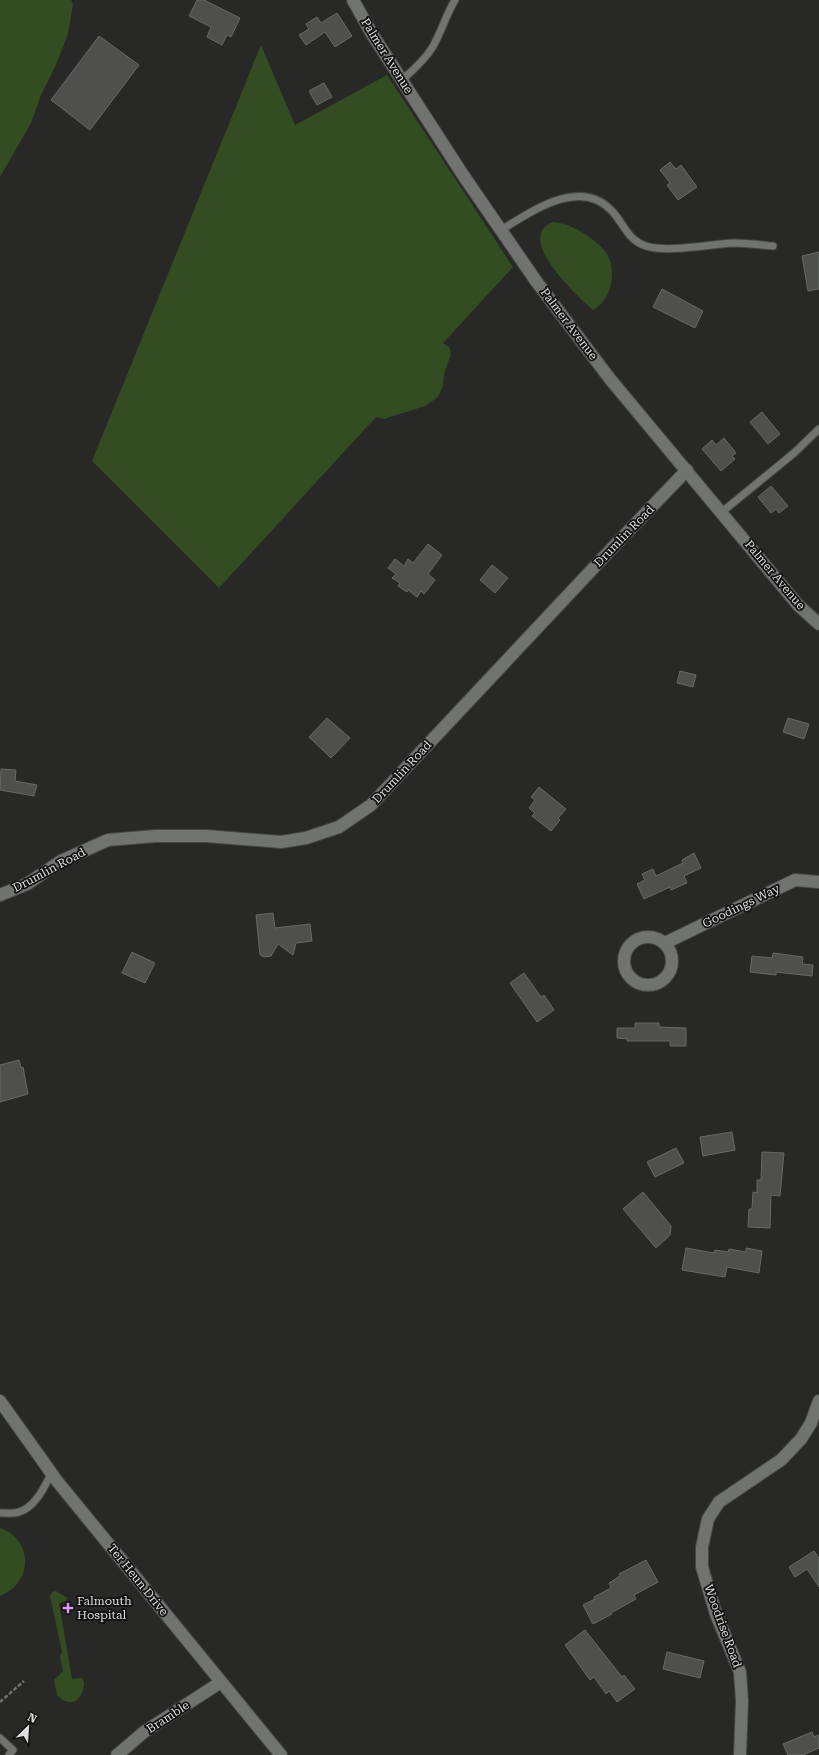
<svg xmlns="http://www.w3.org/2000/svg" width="819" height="1755" viewBox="0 0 819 1755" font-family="'Roboto Serif',serif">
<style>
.green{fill:#334c22}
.building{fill:#4f504e;stroke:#676966}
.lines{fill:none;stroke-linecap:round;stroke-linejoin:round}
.lane-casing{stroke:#464746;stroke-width:9}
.street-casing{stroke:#464746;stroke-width:14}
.secondary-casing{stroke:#464746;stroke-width:14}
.path{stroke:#70716f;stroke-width:2.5;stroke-dasharray:4 2;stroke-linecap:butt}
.lane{stroke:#717370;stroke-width:7}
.street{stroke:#717370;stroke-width:12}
.secondary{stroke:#717370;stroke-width:12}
.poi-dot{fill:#d99af7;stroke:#111211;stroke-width:1.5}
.labels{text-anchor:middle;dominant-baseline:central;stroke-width:3.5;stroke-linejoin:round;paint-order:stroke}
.street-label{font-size:12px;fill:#dedfde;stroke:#111211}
.poi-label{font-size:12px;fill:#dedfde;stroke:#111211;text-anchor:start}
</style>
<rect width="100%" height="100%" fill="#282927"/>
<!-- green -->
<g class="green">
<polygon points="0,0 71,0 73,4 68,34 55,67 41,95 31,123 0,177"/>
<polygon points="261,45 295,125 387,75 513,267 443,343 449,347 451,354 444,374 443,386 438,397 425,406 384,419 376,417 219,588 92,461"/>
<path d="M553,222C572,224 591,236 604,250C618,266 613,300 593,310C578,297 513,237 553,222Z"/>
<path d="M0,1528C34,1540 33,1583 0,1596Z"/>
<path d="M56,1591L67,1598L66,1601L59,1603L72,1679L82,1678L84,1682C84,1699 72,1710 57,1695L54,1680L63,1671L60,1657L62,1652L50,1596L52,1592Z"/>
</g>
<!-- building -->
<g class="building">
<polygon points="197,0 204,0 240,18 231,37 227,35 222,45 207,37 211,27 189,16"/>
<polygon points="337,13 352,36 335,47 325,32 306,45 299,35 309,29 306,24 317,17 321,23"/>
<polygon points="99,36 139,65 90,130 51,100"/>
<polygon points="324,83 332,97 317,105 309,91"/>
<polygon points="670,162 676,169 681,165 697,187 678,200 667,185 670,183 660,170"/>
<polygon points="819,252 819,289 808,291 802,256"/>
<polygon points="662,289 703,311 695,328 653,307"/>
<polygon points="762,412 780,434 768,444 750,422"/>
<polygon points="724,438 736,453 732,456 735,459 721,471 702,449 712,440 716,445"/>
<polygon points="771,486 788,506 779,513 776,509 771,513 758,497"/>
<polygon points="428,544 442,555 428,574 435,580 424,594 421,591 417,597 408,590 407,592 398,586 400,583 392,578 396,574 388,568 395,559 404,566 408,559 413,563"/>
<polygon points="492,565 508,578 495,593 480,580"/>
<polygon points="680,671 696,675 693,687 677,683"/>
<polygon points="327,718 350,738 331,758 309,737"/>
<polygon points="788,718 809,724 804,739 783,732"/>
<polygon points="1,769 16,770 15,781 37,785 34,796 0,790"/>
<polygon points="539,787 566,809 558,818 560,820 551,831 532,816 535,813 529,808 535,800 531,797"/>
<polygon points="694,853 701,868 684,876 687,883 671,890 670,887 644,899 637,884 645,880 642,874 653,869 656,876 683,863 682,860"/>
<polygon points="273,913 275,928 310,924 312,941 296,943 293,955 278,944 271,956 264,957 260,955 256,915"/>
<polygon points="132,952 155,963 145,983 122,973"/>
<polygon points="773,953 803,957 802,964 813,965 812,976 776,972 776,975 750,972 752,956 772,958"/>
<polygon points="524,973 541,997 544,995 554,1010 537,1022 510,983"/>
<polygon points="635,1023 659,1023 659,1027 686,1028 686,1046 670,1046 670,1041 627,1041 627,1039 617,1038 617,1028 635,1028"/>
<polygon points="19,1060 21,1068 23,1067 28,1094 0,1102 0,1065"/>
<polygon points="732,1132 735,1150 703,1156 700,1137"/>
<polygon points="676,1148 684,1163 655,1177 647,1162"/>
<polygon points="762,1152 784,1153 780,1196 771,1195 770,1228 748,1227 749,1209 752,1209 753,1192 757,1193 757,1180 761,1180"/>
<polygon points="643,1192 671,1226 670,1235 656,1248 623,1209"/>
<polygon points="686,1248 714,1253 715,1250 728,1252 729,1249 746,1252 746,1248 762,1251 759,1273 727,1267 725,1277 682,1270"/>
<polygon points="814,1551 819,1558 819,1587 807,1569 795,1577 789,1567"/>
<polygon points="646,1560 658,1582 634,1595 636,1599 611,1613 612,1614 593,1624 583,1605 595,1599 594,1597 611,1588 609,1583 620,1576 619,1574"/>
<polygon points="585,1630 622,1677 624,1675 635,1689 617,1702 609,1691 606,1694 594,1677 590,1680 565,1645"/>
<polygon points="667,1652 704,1661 700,1678 663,1669"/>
<polygon points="812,1732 814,1737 819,1735 819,1748 803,1755 788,1755 783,1744"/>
</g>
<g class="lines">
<defs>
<g id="lane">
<path d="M402,80C413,70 424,61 432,48C441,33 446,15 455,0"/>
<path d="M501,230C531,212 579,177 611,210C624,223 627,240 646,246C667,253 710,244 734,243C747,243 760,245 773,246"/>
<polyline points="722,512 794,453 819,429"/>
<path d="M0,1513C6,1513 14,1514 19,1512C35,1507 44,1488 51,1474"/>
<polyline points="0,1738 13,1750 9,1755"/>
</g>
<g id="street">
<polyline points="0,895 27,884 61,861 108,840 155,836 206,836 281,842 306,838 339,827 371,805 616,544 687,470"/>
<circle cx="648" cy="961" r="24"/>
<polyline points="665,943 795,880 819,882"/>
<polyline points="0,1401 57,1481 281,1755"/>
<polyline points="117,1755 144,1732 221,1682"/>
<polyline points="740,1755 742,1701 740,1672 716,1614 702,1567 702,1547 708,1519 719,1502 781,1460 801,1439 811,1423 819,1401"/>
</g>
<polyline id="secondary" points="353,0 372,34 463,175 536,281 610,379 798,605 819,624"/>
</defs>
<!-- lane casing -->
<use href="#lane" class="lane-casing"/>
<!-- street casing -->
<use href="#street" class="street-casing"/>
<!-- secondary casing -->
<use href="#secondary" class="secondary-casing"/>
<!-- path -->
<polyline class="path" points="0,1702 24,1681"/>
<!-- lane -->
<use href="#lane" class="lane"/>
<!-- street -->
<use href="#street" class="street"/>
<!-- secondary -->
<use href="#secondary" class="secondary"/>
</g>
<!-- markers -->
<path class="poi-dot" d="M66 1602h4v4h4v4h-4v4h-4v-4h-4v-4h4z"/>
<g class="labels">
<!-- street labels -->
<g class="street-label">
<text transform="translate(387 56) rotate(58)">Palmer Avenue</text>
<text transform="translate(569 324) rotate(53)">Palmer Avenue</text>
<text transform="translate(624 536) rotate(-46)">Drumlin Road</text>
<text transform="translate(775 575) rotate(50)">Palmer Avenue</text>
<text transform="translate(402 772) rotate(-47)">Drumlin Road</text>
<text transform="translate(49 870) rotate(-28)">Drumlin Road</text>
<text transform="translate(741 906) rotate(-26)">Goodings Way</text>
<text transform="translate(138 1580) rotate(51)">Ter Heun Drive</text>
<text transform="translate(723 1626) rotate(70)">Woodrise Road</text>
<text transform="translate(168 1717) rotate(-33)">Bramble</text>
</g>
<!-- poi labels -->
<g class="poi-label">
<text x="77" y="1601">Falmouth<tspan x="77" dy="14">Hospital</tspan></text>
</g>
</g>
<!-- north arrow -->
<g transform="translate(28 1727) rotate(25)" stroke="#111211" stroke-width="3" paint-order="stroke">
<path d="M0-3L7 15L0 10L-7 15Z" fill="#dedfde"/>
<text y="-6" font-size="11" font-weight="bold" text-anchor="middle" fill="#dedfde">N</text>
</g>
</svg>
